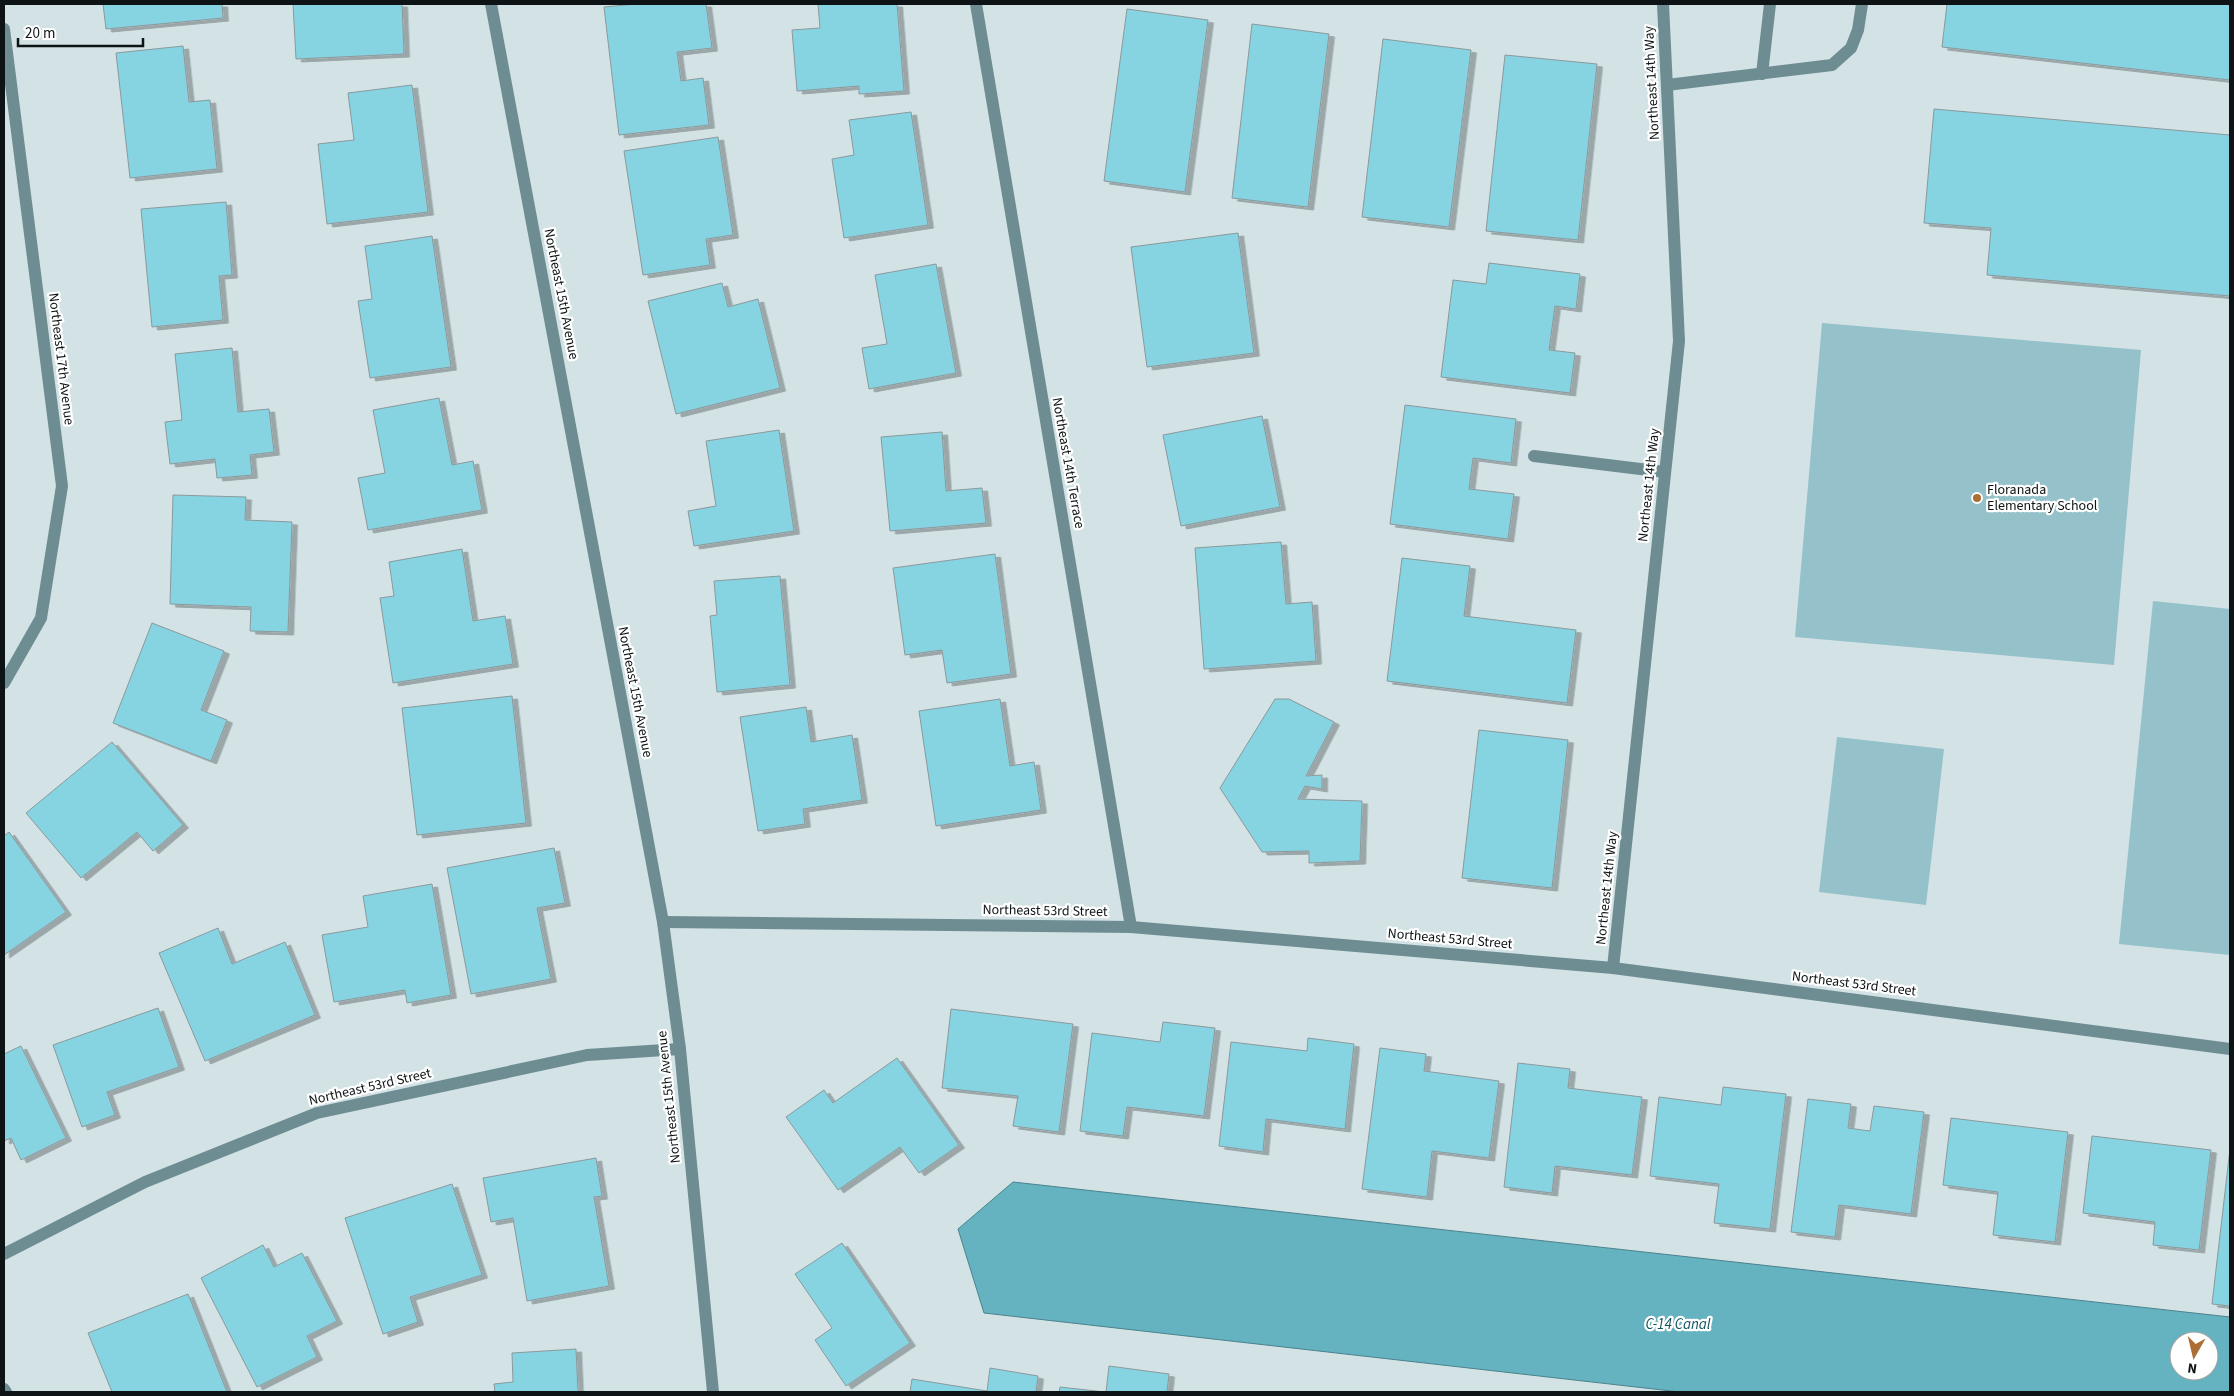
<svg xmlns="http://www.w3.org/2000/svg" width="2234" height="1396" viewBox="0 0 2234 1396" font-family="'Source Sans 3',sans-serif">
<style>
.green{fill:#94c1ca}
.water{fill:#65b2c0;stroke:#4b838d;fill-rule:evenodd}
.building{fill:#86d3e2;stroke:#8b999c;filter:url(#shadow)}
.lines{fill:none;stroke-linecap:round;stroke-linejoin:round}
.lane{stroke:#6e8d93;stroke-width:12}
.street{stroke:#6e8d93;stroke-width:12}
.poi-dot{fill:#ac6e34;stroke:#fff;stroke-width:2}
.labels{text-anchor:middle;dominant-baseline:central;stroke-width:4.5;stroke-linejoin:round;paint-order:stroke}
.street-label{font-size:14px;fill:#0e1415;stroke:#fff}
.poi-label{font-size:14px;fill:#0e1415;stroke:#fff;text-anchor:start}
.water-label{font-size:15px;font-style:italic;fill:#0f535e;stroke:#fff}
</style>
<defs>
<filter id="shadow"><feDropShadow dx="5.5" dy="3" stdDeviation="0" flood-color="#0004"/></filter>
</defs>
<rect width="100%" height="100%" fill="#d3e2e5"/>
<!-- green -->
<g class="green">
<polygon points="1822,323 2141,350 2114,665 1795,637"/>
<polygon points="2153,601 2230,609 2230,955 2119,944"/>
<polygon points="1837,737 1944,749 1926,905 1819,892"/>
</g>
<!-- water -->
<path class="water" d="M1013,1182L2230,1317V1392H1680L984,1313L958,1229ZM2179,1341H2209V1371H2179Z"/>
<!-- building -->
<g class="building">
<polygon points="103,4 222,4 223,18 106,29"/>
<polygon points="293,4 402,4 404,54 296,59"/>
<polygon points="636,4 706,4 712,48 677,52 681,81 703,78 709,125 619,135 604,7"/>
<polygon points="818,4 897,4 904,91 859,94 859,86 797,91 792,30 820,28"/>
<polygon points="1947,4 2230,4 2230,80 1942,47"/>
<polygon points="1127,9 1208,20 1185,192 1104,181"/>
<polygon points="1252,24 1329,34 1308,207 1232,198"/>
<polygon points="1383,39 1471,50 1449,227 1362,217"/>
<polygon points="183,46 189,102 210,100 217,169 130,178 116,53"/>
<polygon points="1505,55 1597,64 1578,240 1486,231"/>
<polygon points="412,85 428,212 327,224 318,144 354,140 348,93"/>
<polygon points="1934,109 2230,135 2230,296 1987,275 1991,228 1924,223"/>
<polygon points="911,112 928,225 844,238 832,159 854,155 849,120"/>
<polygon points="718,137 733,235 706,239 710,265 643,275 624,151"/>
<polygon points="226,202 232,275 219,276 223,320 152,327 141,209"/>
<polygon points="1238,233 1254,353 1147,367 1131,247"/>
<polygon points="432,236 451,367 370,378 358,301 372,299 365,246"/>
<polygon points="1489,263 1580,274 1576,309 1555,306 1549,350 1575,353 1570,393 1441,377 1453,280 1486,284"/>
<polygon points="936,264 956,373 869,389 862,348 887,344 875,275"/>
<polygon points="722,283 728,307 758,299 780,388 676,414 648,301"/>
<polygon points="232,348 238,412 269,409 274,452 250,455 252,475 217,478 215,459 170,464 165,422 182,420 175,354"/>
<polygon points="439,398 452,465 473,461 482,510 368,530 358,478 385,473 373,410"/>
<polygon points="1405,405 1516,419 1511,463 1473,458 1469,489 1514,494 1508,539 1390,524"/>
<polygon points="1262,416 1280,507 1181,526 1163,435"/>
<polygon points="779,430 794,531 694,546 688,511 716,506 706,441"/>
<polygon points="942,432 946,491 982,488 986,523 890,531 881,437"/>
<polygon points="173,495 246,497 245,520 292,522 288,632 250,631 251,607 170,604"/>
<polygon points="1281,542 1286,604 1312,602 1316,661 1204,669 1195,548"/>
<polygon points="462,549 473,621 505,616 513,664 393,683 380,598 394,596 389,562"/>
<polygon points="995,554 1011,674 947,683 942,650 905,655 893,568"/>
<polygon points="1402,558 1470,566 1464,616 1576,630 1567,703 1387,681"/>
<polygon points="780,576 790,685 717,692 710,616 717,615 714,581"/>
<polygon points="152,623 224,651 201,710 227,720 211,761 113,723"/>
<polygon points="512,696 526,823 417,835 402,708"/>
<polygon points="1000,699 1010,766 1034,762 1041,810 936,826 919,711"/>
<polygon points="1275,699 1289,699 1334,722 1306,776 1322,775 1322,789 1305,786 1298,799 1362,801 1360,861 1309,863 1309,851 1262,852 1220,788"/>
<polygon points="806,707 811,742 852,735 862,800 803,809 805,824 758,831 740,717"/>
<polygon points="1479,730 1568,740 1552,888 1462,878"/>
<polygon points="112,742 183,825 153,851 137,832 81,878 26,813"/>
<polygon points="9,832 66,912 4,955 4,836"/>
<polygon points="554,848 565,903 537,908 551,979 471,994 447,868"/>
<polygon points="432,884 451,995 407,1003 405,990 334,1002 322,935 368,927 363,896"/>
<polygon points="218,928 232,964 285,942 315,1015 205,1061 159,953"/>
<polygon points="158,1008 179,1067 107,1092 115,1115 82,1127 53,1045"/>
<polygon points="951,1009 1073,1024 1059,1132 1013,1126 1018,1096 942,1088"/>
<polygon points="1163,1022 1215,1028 1204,1116 1127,1107 1123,1136 1080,1131 1092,1033 1160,1042"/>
<polygon points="1308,1038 1354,1044 1345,1129 1266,1119 1263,1152 1219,1146 1231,1042 1307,1051"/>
<polygon points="21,1046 66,1138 21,1160 11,1138 4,1141 4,1054"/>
<polygon points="1380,1048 1426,1054 1424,1071 1499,1081 1489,1158 1432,1151 1427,1197 1362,1189"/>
<polygon points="897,1058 959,1145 919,1173 900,1147 838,1190 786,1117 824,1090 833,1103"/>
<polygon points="1518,1063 1570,1069 1568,1088 1642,1097 1632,1175 1555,1166 1552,1193 1504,1187"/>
<polygon points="1723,1087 1786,1094 1770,1229 1714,1223 1719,1184 1650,1176 1659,1097 1721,1105"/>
<polygon points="1808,1099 1851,1104 1848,1128 1870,1131 1874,1106 1924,1112 1911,1214 1839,1205 1835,1237 1791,1232"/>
<polygon points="1951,1118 2068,1132 2055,1242 1993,1235 1998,1192 1943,1185"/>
<polygon points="2092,1136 2211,1150 2199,1250 2153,1245 2155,1222 2083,1213"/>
<polygon points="2230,1149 2230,1306 2212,1304"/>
<polygon points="596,1158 602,1196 594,1197 609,1286 527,1301 513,1218 491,1222 483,1178"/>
<polygon points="452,1184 482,1275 410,1297 418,1322 383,1334 345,1218"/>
<polygon points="842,1243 910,1343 846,1386 815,1340 832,1328 795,1274"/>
<polygon points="263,1245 274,1267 302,1253 337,1321 307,1336 317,1357 257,1387 201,1278"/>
<polygon points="188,1294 227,1392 112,1392 88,1333"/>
<polygon points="576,1349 578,1392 495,1392 494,1384 513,1382 512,1353"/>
<polygon points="1109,1366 1169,1374 1167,1392 1106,1392"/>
<polygon points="990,1368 1038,1376 1036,1392 910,1392 912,1379 987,1391"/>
<polygon points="1060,1387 1105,1392 1059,1392"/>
</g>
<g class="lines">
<!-- lane -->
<g class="lane">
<polyline points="1762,74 1770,4"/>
<polyline points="1667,85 1832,65 1851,48 1858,30 1862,4"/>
<polyline points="1534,456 1665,472"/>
</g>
<!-- street -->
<g class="street">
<polyline points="491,4 663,922 680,1049 713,1392"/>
<polyline points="976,4 1131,927"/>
<polyline points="4,29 62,486 41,618 4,683"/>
<polyline points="663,922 1131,927 1613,968 2230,1049"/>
<polyline points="1613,968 1679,341 1663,4"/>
<polyline points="4,1254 145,1182 317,1113 587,1055 680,1049"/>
<polyline points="4,1389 6,1392"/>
</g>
</g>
<!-- markers -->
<circle class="poi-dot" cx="1977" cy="498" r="5"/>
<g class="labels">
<!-- street labels -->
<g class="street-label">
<text transform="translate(1652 83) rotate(-93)">Northeast 14th Way</text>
<text transform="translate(561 294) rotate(79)">Northeast 15th Avenue</text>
<text transform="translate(61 359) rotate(83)">Northeast 17th Avenue</text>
<text transform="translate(1068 463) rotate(80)">Northeast 14th Terrace</text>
<text transform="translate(1649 485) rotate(-84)">Northeast 14th Way</text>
<text transform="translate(635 692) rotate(79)">Northeast 15th Avenue</text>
<text transform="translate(1607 888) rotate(-84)">Northeast 14th Way</text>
<text transform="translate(1045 911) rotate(1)">Northeast 53rd Street</text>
<text transform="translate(1450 939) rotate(5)">Northeast 53rd Street</text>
<text transform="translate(1854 984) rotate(7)">Northeast 53rd Street</text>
<text transform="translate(370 1087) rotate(-13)">Northeast 53rd Street</text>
<text transform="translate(669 1097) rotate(-96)">Northeast 15th Avenue</text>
</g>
<!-- poi labels -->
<g class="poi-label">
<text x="1987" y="490">Floranada<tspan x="1987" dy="16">Elementary School</tspan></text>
</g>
<!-- water labels -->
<g class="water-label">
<text x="1678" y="1324">C-14 Canal</text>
</g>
</g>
<!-- border -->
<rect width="2234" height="1396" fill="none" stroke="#0e1415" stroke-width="10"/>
<!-- north arrow -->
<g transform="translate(2194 1356) rotate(188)"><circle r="24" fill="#ffffff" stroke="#9fa1a1"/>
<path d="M0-4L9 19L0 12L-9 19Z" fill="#ac6e34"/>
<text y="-8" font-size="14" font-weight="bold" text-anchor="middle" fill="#0e1415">N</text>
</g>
<!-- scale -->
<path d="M18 38v8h125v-8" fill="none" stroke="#0e1415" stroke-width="2.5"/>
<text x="25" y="38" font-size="15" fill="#0e1415" stroke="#ffffff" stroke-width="4" paint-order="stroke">20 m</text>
</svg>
